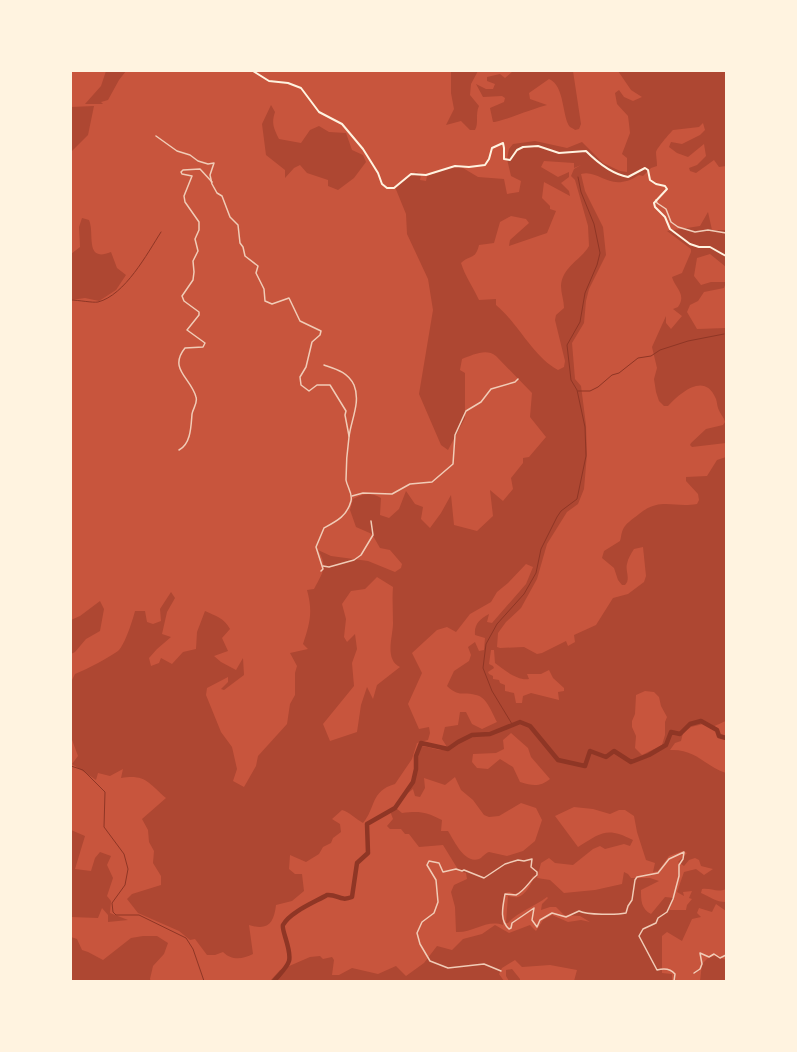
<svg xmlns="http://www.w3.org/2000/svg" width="797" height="1052" viewBox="0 0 797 1052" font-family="'Open Sans',sans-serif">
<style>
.green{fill:#ae4732;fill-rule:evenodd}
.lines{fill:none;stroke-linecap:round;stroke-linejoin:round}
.stream{stroke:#8f3625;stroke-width:1}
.river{stroke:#8f3625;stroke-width:4.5}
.minor{stroke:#f1ccb7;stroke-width:1.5}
.secondary{stroke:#fff3e0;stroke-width:2}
</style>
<rect width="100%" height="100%" fill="#c8553d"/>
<!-- green -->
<g class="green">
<polygon points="106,71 126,71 119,80 108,100 101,102 103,104 85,104 101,86"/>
<path d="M451,71H478L471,84L470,95L479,106C475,114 479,123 475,130H470L461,121L446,125L454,109L451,93Z"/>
<path d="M513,71H573L581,124L579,129L575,130C574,129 572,128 570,127C562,118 565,85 549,79L529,93L530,99L547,105C534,108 501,122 493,122L490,108L504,102L505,98L502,96L483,97L476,84L486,89H493L495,84L487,81V77L500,74L505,78Z"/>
<path d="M618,71H726V166L719,167L714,160L696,173L690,171L689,168L697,165L706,156L704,144L688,157L677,153L669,147L671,142L682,144L700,135L705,130L703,123L699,127L673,130C669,134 657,148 656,152C656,156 657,161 657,166L651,168L643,176L639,175C610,194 600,169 581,174L585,191L603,227L606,255L589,289L586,301L584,323L572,343L575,379L581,386L586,425L587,454L584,489L578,504L567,512L547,544L537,579L521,608L506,622L498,633L497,647L500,648L524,647L537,654L542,653L566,641L568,646L575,642L574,635L596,625L613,598L628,594L644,582L646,576L643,547L634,549C631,554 628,558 627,564C625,571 631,579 625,585H622L618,580L614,568L602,558L604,551L620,541C621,538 621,535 622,532C624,524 633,519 639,514C660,497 673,508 697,504L699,500L698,494L686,481V477L707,476L717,460L726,457V721C717,724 713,730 703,724L691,727L683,733L681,741L675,743L670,750C697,749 704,766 726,773V889C717,893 712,888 702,889L701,893C710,897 716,902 726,902V911L716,904L712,912L699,908L697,913L701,917L692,919L682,941L667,932L662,936V973L672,974V981H574L577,970L550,965L522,967L515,960L502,968L499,974L504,981H270L280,970L310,957L320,956L323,959L332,957L334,960L332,975H339L352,968L378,974L396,966L406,976L424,963L437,946L452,950L463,939L482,934L495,925L509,933L530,925L536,931L543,920L552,915L568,922L581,920L590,922L580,916L564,915L556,907H550L541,910L542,904L548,898L547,897C534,907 519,911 508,923H506L508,896C510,896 515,898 518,897C525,895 531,885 533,879L536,878L533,876C528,884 524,890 515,894L509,892L505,893L502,908L503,925C486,919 474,933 456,932L455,907L451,892L454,885L467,879L466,873L459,871L443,845L419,847L409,834H405L401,829H390L387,826L393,819L390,811L396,808L402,813C421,811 425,812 442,820L441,831H448C454,840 464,864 479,859C482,858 485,853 489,852L507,856L523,851L535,841L542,820L536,808L521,803L499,816L489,817L484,815L473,800L461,790L455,777L445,785L424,778L425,788L420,797L415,796L413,789L408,793L412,787L417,769L416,756L421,746C432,747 436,751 449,750L442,739L445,727L458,725L460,712H466L472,724L482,729L497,722C492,713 487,697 476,695C462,691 460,698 447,686L454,671L469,661L471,655L468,647L475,642L479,651L484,650L485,638L475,635C474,624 480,619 489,614L487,622L492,623L526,584L533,567L526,564L508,583L497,592L491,602L470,614L456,632L447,627L437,630L412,653L422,673L408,704L419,729L429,727L430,733L428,740L417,743L412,759L395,784C370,791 376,808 363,823C356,819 348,811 342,810L332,819L340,824L341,832L333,838L331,843L323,847L319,854L306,862L290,855L289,869L295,874H302L304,891L292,901L276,905C274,923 268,931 249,925L253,954C243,959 232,961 223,952L215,955H207L195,939L190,940L179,931L138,913L127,899L132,894L161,885V876L153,863L154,851L149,842L148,830L142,819L166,798C148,783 146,774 121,778L123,769L110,776L98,773L96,780L72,764L78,756L71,737V682L75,674C88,669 108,658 118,651C125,645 133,619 135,611H145L147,622L153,624L161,621L160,609L171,592L175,598L167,612L162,634L171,637L157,649L149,658L151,666L159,663L161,658L172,664L183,652L196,649L197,632L205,611C216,616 224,618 230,629L222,638L228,651L214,656L221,662L236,670L243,658L244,675L224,690L221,689L228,682V677L207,688L206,695L221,732L232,747L237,769L233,781L244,787L256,766L258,756L287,724L290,704L295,695V673L297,666L290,653L308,649L303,644C310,623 313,612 307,590L314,589C323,572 328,567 318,550L331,556L368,561L395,572L401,568L402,564L390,550L380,548L372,534L356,527L350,510L353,499C363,494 370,492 381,498L380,515L389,518L399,509L406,491L415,504L423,507L421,519L430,528L441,513L451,495L454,525L477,531L493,516L490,490L503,501L513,489L511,478L523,463V458L529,457L546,437L530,417L532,393L496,356C486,348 473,355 462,359L460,370L465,373V418L448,450L441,445L419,394L433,310L428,279L407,234L406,214L395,187L416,172L421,174L420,180L426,181L427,176L458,165L478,177L504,179L507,194L519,192L521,181L511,176L507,159L509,149L513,144L535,141L567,148L582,142L603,163L620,171L627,172V158L622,154L630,133L629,124L628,116L617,104L615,93L619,90L624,97L633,101L642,97L631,90ZM544,161L574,163V168L581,165L574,169L571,176L575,180L588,226L589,246C581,260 562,267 561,286C561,293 564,301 564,308L556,315L555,320L565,361L564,367L558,370C533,357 518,323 496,305V299L479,300C473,287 465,276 461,263C470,254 475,261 479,245L494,243L500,222L511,216L526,219L529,223L510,240L509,246L547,233L556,211L550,209V206L542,198L544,182L570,196L569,191L561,183L569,177V172L558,177L541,167ZM377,577L393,587C392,599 393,611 393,623C393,637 384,659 400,667L377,685L373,699L367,687L361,705L357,732L330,741L323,724L354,686L352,663L357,649L355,634L347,642L344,637L346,619L342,604L351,591L365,589ZM491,650H494L495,663C504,670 518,681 529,679L527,674H541L549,670L553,678L564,688V691L558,692L559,700L531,693L523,696L522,703H516L514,693L505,691V685L500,683L499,680L493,679V676L489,674L488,672L494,668L493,666L489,664ZM645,691L654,692L659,697L661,706L667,717L665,722V735L662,745L642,755L635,748L636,736L632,727V721L635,714L636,695ZM511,733L528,748L531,757L550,779C540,787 533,786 520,782L513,767L500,759L488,769L477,768L472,762L473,754L496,753L504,749L503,740ZM574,807L593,809L610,814L619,810H625L634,816L637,832L646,860L655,863L653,872L658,871L669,856L683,851L687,853L678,862L684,866L689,860L695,858L699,860L701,866L713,869L704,875L696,869L684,872L677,892L684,896L683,892L692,891L689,898L692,899L687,905L686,910H669L674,898L665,897L651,914C641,909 641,900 641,890L659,881L650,878H631L628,874L624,872L622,884L595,890L564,893L550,880L537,878L541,863L549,858L555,863L573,865L593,849L600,846L605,849L624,844L630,846L633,840C607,827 602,832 578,847L555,816Z"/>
<path d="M271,105L275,112C271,123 274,129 279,139L301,143L310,130L319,126L329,132L346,133L352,150L363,155L366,162L354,178L338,190L328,186V180L307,173L300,165L294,168L285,178V170L266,155L262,124Z"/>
<polygon points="94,106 88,135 71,152 71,107"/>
<path d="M708,212L712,230H726V267L710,254L697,258L694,276L701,285L711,282H726L724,288L704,292L698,301L690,305L687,312L697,329L726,328V443L692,447L690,445L691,443L706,429L723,425L725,422C724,417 720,414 718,408C717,405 717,402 716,399C705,371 680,393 668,406H664L659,401L656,392L654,379L657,368L652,347L666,316V323L671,329L682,316L673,309L678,307C687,294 675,288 672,277L682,273L691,252V249L667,231L700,226Z"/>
<path d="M82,218L89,220C95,233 84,263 111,252L117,268L126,275L116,290L99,301L85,298L71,300V254L80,247L79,227Z"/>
<polygon points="100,601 104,609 100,631 86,639 75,652 71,654 71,620 80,616"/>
<polygon points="71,830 85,836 75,869 91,871 95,858 100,852 111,856 107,865 113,878 107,896 111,901 110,913 128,920 108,922 108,915 102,908 98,918 71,917"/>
<polygon points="143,936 157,936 168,943 164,954 153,966 150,979 151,981 71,981 71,937 77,939 82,950 88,952 103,960 131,938"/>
<polygon points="716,956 726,960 726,981 700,981 702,964 709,957"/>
<polygon points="512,969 520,979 520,981 509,981 506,976 506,970"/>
</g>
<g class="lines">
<!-- stream -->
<g class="stream">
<path d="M71,300C78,300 93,303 98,302C125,295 147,254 161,232"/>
<polyline points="578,391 590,391 598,387 612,375 619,373 638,358 651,356 660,350 688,341 724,334"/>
<polyline points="512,724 492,691 483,668 486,644 497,624 524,594 536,573 541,549 557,517 561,511 577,499 586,456 585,427 577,390 571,380 567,345 580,322 585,293 597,265 600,253 594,224 581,192 578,177"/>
<polyline points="71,766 83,770 105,792 104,827 124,854 128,869 125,885 112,903 113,912 116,915 139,915 186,938 193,949 204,981"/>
</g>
<!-- river -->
<path class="river" d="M274,981C278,976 287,968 289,961C292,950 281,930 283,925C290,912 315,902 327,895C338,894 340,902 352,897L357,863L368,853L367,824L395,808L413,782L416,769V756L421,743L448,749L458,742L472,735L490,734L520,722L530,726L558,760L585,766L590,751L606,757L614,751L631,762L649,755L666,745L671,732L680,734L690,724L701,721L717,730L719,736L726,738"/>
<!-- minor -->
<g class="minor">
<polyline points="156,136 177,151 190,155 198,161 208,164 214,163 210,175 212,184 217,193 222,196 230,217 238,225 240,243 243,247 245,256 258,266 256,273 264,289 265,301 272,304 289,298 300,321 321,331 320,335 312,342 306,367 300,377 301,385 309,391 317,385 330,385 346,411 345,415 349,436"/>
<polyline points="656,200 657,203 666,209 671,222 678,227 695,232 708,230 726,233"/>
<path d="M179,450C191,444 191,426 192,414C193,408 198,403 196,397C191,378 168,369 185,348L203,347L205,343L187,330L199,315V312L184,301L182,296L193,280L194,272L193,261L198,251L195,239L199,230V222L185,202L184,196L192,176L182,174L181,172L183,170L200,169L212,182"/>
<polyline points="352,496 363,493 392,494 410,484 432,482 453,464 455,435 466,411 481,402 491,389 515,382 518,379"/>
<polyline points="323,566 329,567 354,560 361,555 373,535 371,521"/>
<path d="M321,571L323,569L316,547L324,528C337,521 347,516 351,501C353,493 347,487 346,480C346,466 347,451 349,437C351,420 361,402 354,385C348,372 336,369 324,365"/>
<path d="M501,971L484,964L448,968L430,961L420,944L417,933L422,922L434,913L438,902L436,880L427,865L429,861L439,863L443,872L456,869L462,871L464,870L484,878L505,864L518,860L524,861L532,859L531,867L537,872V875C529,881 526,890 516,895L505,894C503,906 499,920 509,929L511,928L512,923L534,908L532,920L537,927L540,920L552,913L566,917L579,911C587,915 617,915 626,913L628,906L632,900L635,880L637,877L658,873L669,859L684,852L683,859L679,865V876L673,899L667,912L658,918L656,923L643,929L639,936L657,970C664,968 670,968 675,974L674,981"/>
<polyline points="694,973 700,969 702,964 700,953 709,957 714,954 720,958 726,955"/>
</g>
<!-- secondary -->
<path class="secondary" d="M253,71L269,81L288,83L301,88L319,112L342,124L363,149L378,173L382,184L387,188H394L411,174L426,175L455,166L469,167L485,165L489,159L492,148L503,143L504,148V159L510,160L517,150L523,147L538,146L559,153L586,151C598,163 612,174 628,177L645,168L648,170L650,180L656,184L665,186L667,189L654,203L655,207L665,217L670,229L690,244L699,247H710L726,256"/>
</g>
<!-- border -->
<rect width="797" height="1052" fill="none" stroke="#fff3e0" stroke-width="144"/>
</svg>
